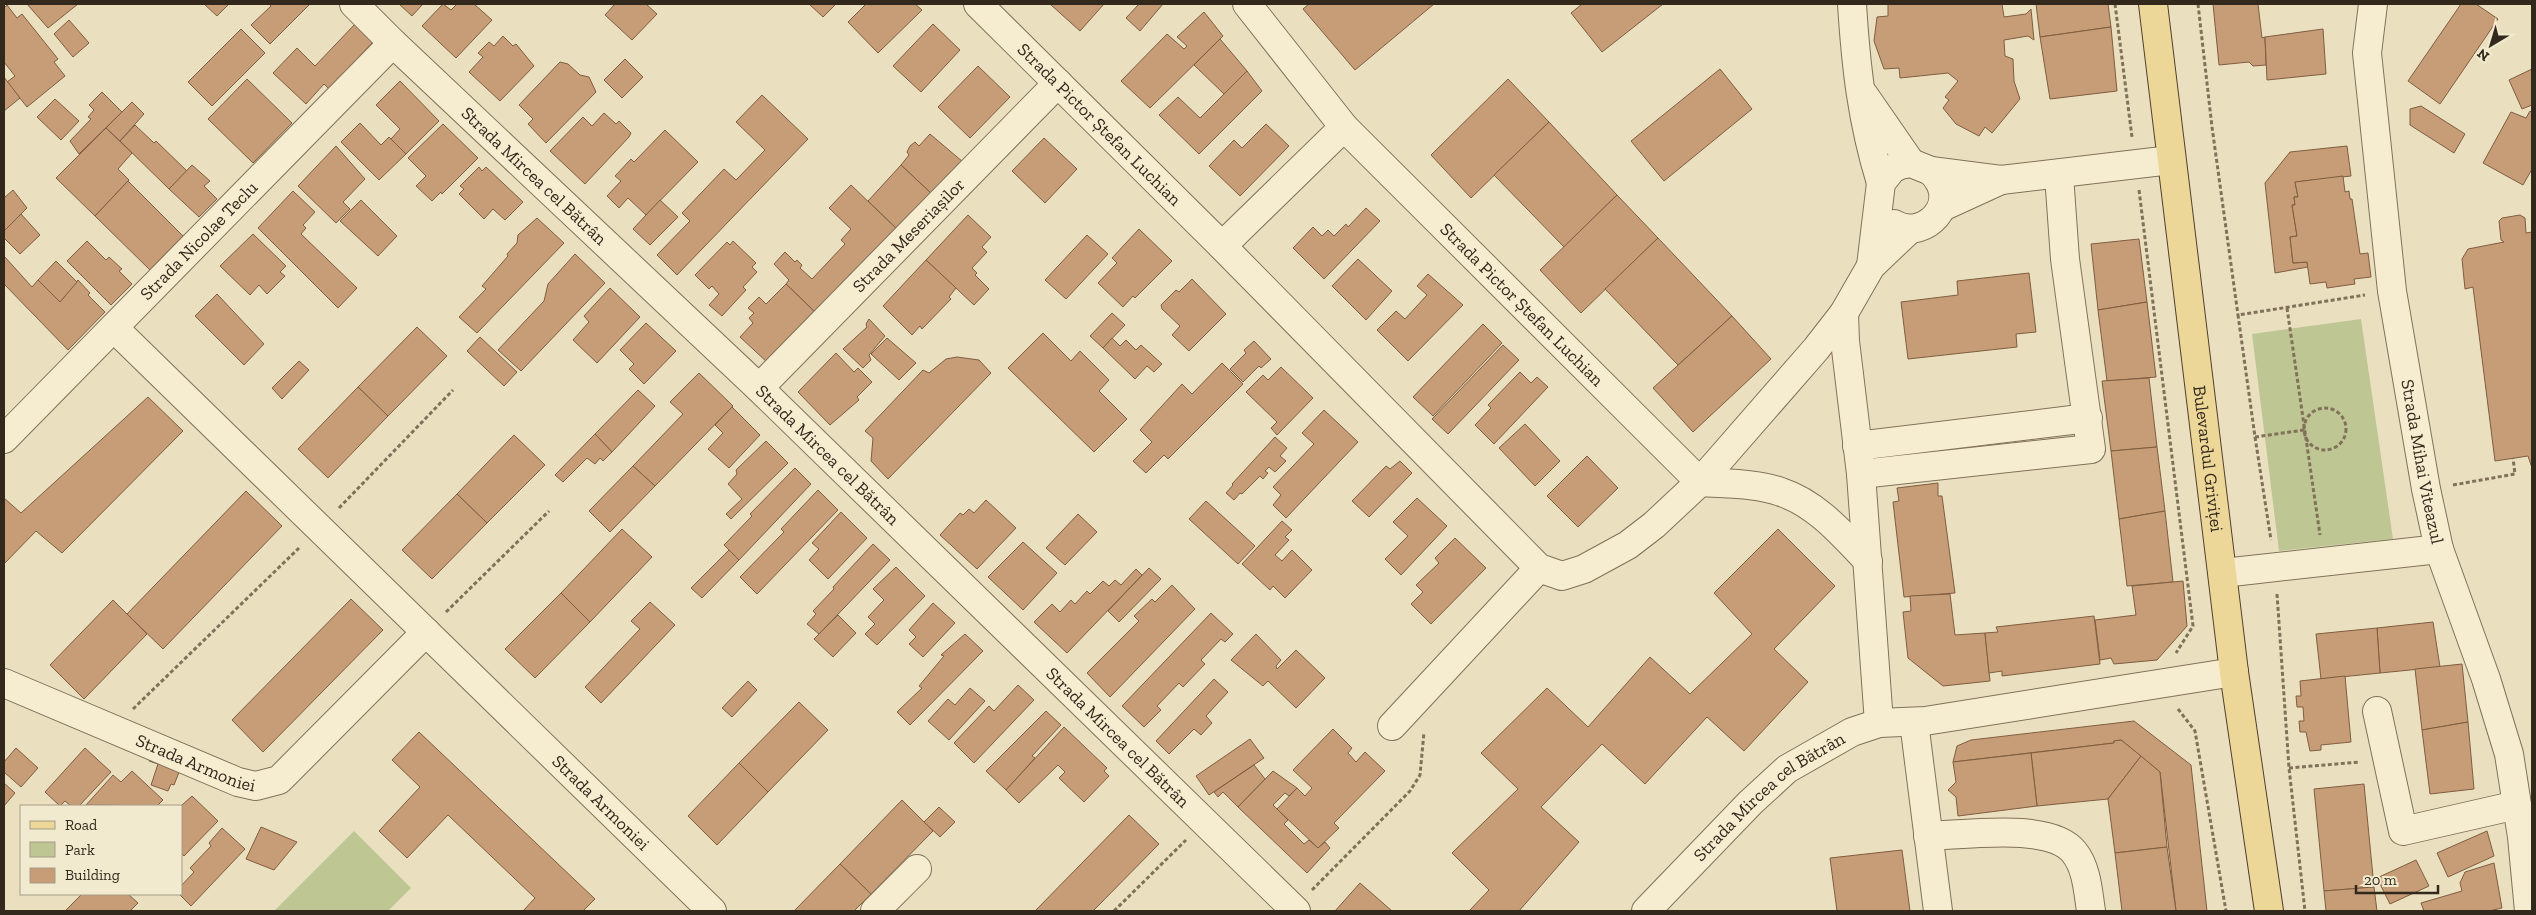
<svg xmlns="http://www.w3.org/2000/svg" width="2536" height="915" viewBox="0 0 2536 915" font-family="'Zilla Slab',serif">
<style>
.green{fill:#bec794}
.building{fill:#c69d77;stroke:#7f5d40}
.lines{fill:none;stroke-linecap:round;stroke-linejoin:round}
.minor-casing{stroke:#817159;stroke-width:30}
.major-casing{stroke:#4f3f2d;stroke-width:30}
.path{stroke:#817159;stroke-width:3;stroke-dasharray:4 2.5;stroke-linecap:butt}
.minor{stroke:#f6edd1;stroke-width:28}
.major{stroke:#ecd798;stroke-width:28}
.labels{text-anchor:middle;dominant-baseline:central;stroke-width:4;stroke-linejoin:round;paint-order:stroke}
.street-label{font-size:18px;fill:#32281c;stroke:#f2eace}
</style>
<rect width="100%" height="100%" fill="#eae0bf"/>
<!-- green -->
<g class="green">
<polygon points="2361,319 2393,539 2279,551 2252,334"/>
<polygon points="354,831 411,888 388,911 274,911"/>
</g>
<!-- building -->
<g class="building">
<polygon points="27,4 78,4 48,28"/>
<polygon points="204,4 229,4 217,16"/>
<polygon points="269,4 310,4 270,44 251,25 271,6"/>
<polygon points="399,4 423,4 412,16"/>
<polygon points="443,4 451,10 457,4 474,4 492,20 456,58 422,26"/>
<polygon points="615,4 646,4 657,14 632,40 605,15"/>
<polygon points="809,4 836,4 823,17"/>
<polygon points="866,4 915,4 922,10 878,53 848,22"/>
<polygon points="1050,4 1104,4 1080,31"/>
<polygon points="1139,4 1163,4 1140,31 1126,18"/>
<polygon points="1309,4 1434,4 1355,70 1303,9"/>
<polygon points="1582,4 1663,4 1602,52 1571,13"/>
<polygon points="1888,4 2002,4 2004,17 2026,14 2031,9 2034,40 2028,36 2004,40 2005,56 2013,59 2014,81 2020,99 1992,133 1985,127 1979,136 1956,124 1943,108 1949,100 1945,97 1958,81 1948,73 1900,78 1899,68 1884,69 1874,41 1877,17 1888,16"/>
<polygon points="2036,4 2108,4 2111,27 2040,37"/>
<polygon points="2213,4 2258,4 2262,38 2265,37 2266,65 2253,66 2249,62 2219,65"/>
<polygon points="2461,4 2476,4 2498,19 2440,104 2408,81"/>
<polygon points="7,5 17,18 22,14 58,59 54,62 65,76 27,107 7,82 15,76 4,62 4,8"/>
<polygon points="1204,12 1223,36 1150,108 1121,81 1167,34 1184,49 1187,46 1177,37"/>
<polygon points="69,20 89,43 73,57 54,34"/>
<polygon points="356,23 374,41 329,89 324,84 306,104 273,73 297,48 315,66"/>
<polygon points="933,24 960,50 921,92 893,66"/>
<polygon points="2111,27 2117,91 2050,99 2040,37"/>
<polygon points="241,29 265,53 212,106 188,82"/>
<polygon points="2323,29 2326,74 2267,80 2265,37"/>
<polygon points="503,36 513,46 516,44 534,66 500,101 469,72 483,57 478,53 489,42 494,46"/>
<polygon points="1220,39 1247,71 1224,94 1194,65"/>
<polygon points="625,59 643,77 622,98 604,80"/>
<polygon points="560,62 568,64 580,75 589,77 596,92 546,143 528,124 533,119 519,105"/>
<polygon points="978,66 1010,97 970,138 938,107"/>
<polygon points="1720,69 1752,109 1664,181 1631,141"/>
<polygon points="2532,69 2532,105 2522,109 2509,80"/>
<polygon points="1247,71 1262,91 1199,154 1159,115 1178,97 1200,118"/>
<polygon points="4,77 20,98 4,111"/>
<polygon points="247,79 292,123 253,163 208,119"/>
<polygon points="1508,79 1549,122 1471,198 1431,155"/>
<polygon points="400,81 439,121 406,154 391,139 400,129 376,105"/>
<polygon points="102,92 122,112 79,154 70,141 91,119 88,117 94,110 89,105"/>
<polygon points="762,95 808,139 677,275 657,255 690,221 682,213 724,169 736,180 765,150 736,122"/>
<polygon points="55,99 79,121 61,140 37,117"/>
<polygon points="132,102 144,114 120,141 106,128"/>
<polygon points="2421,106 2465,134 2454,153 2410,125 2410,109"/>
<polygon points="2530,111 2532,113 2532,169 2523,185 2483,163 2511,112 2526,118"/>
<polygon points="604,113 616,124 619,121 631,133 629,137 585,184 550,151 583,117 592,126"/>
<polygon points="1549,122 1617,195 1564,247 1494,175"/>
<polygon points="360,123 381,145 389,137 406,154 379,180 341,142"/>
<polygon points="443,124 478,158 442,194 441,192 432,201 416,186 426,176 408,158"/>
<polygon points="1266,124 1289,146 1240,196 1209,166 1234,140 1242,148"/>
<polygon points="135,125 154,143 156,141 187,171 169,189 120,141"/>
<polygon points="106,128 132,153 118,169 129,180 95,216 56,178"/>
<polygon points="665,130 698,162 646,215 628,198 619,208 607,196 621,181 615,176 631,159 634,162"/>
<polygon points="930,134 963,162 934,196 901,165 909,155 907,152 910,146 915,142 919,146"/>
<polygon points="1044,138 1077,169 1045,203 1012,171"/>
<polygon points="336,146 365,179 343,202 350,209 336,223 298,186"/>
<polygon points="2347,146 2351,176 2295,182 2298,197 2294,197 2295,205 2292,205 2297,236 2290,237 2293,263 2307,262 2308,267 2275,273 2265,183 2290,152"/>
<polygon points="192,165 210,181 204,186 217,199 199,217 169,189"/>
<polygon points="901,165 934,196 900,232 868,201"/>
<polygon points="479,167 482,171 486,167 523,202 505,220 493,209 484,219 459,194 464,189 460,186"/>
<polygon points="2343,176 2345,192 2349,191 2350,199 2352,199 2360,254 2368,253 2371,277 2354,279 2355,284 2327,288 2326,282 2310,284 2307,262 2293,263 2290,237 2297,236 2292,205 2295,205 2294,197 2298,197 2295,182"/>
<polygon points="128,181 183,236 150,270 95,216"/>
<polygon points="851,185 899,231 818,315 786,284 789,280 774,264 785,252 795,262 797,260 802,265 800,268 812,279 845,244 841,240 851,229 829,208"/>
<polygon points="13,190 27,208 4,231 4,198"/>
<polygon points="293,191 315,212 303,225 306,228 301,234 357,288 338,308 258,228"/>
<polygon points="1617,195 1658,238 1581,313 1540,270"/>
<polygon points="361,200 397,236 378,256 340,221"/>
<polygon points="660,200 678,217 650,245 633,229"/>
<polygon points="1366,208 1380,221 1324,279 1293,248 1313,227 1322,236 1328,230 1334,236 1346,224 1348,227"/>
<polygon points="21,214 40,235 20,254 4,238 4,231"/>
<polygon points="968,215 991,237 982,247 987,252 972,268 977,273 975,275 989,289 974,305 926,260"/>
<polygon points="2520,215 2525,218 2526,233 2532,232 2532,468 2528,456 2495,461 2473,287 2465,289 2462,259 2468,249 2504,242 2501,240 2499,221 2502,218"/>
<polygon points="537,218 564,243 477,333 459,317 486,289 482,286 508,256 507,254 517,243 518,235"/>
<polygon points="1139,229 1172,261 1135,298 1133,296 1123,307 1098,283 1117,263 1112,258"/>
<polygon points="253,234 286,266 280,272 285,276 267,294 259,285 250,295 220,266"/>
<polygon points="1087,235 1108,254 1066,299 1045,280"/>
<polygon points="1658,238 1732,316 1678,365 1605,289"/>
<polygon points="2139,239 2147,302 2098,310 2091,244"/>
<polygon points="87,241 106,260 109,257 122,269 119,271 132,284 111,305 67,261"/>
<polygon points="733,241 756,263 752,267 757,272 743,287 746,290 722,316 709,305 719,294 712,286 709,289 695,275 727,242 730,245"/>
<polygon points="575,254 605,283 521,371 498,350 544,301 548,284"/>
<polygon points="4,256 32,287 38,280 60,302 78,280 90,293 88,295 105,312 68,350 4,284"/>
<polygon points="1358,259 1392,291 1366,320 1332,286"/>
<polygon points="926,260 956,288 949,297 951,299 922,329 920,326 912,335 883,306"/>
<polygon points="56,261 77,282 60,302 38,280"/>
<polygon points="2029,273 2036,332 2016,334 2017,347 1908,359 1901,302 1958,295 1957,281"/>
<polygon points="1428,274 1463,305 1408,361 1377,330 1396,311 1405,319 1427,295 1417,286"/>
<polygon points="1192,279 1226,314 1189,351 1172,335 1180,326 1162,309 1161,305 1176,290 1179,292"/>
<polygon points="786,284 818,315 769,364 740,337 753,323 749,318 754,313 748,308 759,297 766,304"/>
<polygon points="610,288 640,317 597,363 573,340 589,322 584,316"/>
<polygon points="217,294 264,344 244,365 195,316"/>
<polygon points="2147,302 2156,377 2107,381 2098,310"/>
<polygon points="1112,313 1125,325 1103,348 1090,336"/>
<polygon points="1732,316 1771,359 1693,432 1653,388"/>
<polygon points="869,319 885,336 869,355 871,360 863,368 843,349 867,327 866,324"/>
<polygon points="646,323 676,351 644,384 629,369 634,364 620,350"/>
<polygon points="1483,324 1502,343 1433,416 1413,397"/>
<polygon points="417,327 447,356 388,416 358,387"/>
<polygon points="1043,333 1071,361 1080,351 1109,380 1099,391 1127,419 1094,452 1008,368"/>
<polygon points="480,337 517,372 504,386 467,351"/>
<polygon points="887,338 916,363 899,380 871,354"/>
<polygon points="1112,338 1120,346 1126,340 1136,350 1141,345 1162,364 1154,372 1147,366 1135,379 1103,348"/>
<polygon points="1254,341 1271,359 1261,368 1259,366 1243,382 1230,369 1246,353 1244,350"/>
<polygon points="1503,345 1519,360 1448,434 1432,419"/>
<polygon points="836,353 854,372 858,368 872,382 857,397 859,400 830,425 798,392"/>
<polygon points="957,357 979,360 991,373 888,479 871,461 873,438 865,431 923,370 929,373 946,359"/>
<polygon points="299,361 309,370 282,399 272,388"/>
<polygon points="1222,363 1243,384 1168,459 1164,455 1146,473 1133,461 1152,442 1140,430 1182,384 1192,394"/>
<polygon points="1281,367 1313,398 1277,435 1271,428 1277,422 1246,392 1263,375 1268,380"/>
<polygon points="1520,372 1531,383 1537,377 1548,387 1494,444 1475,425 1491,408 1488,405"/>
<polygon points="699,373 733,406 655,486 633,466 683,414 670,402"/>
<polygon points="2149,378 2157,447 2111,451 2102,381"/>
<polygon points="358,387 388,416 328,478 298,449"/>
<polygon points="638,390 655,406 612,452 595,434"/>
<polygon points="148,397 183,431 62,553 36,531 4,564 4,498 21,513"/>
<polygon points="732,407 760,435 729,468 708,449 723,433 715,425"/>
<polygon points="1324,410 1358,442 1286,518 1273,505 1281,495 1273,487 1314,444 1302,433"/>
<polygon points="1525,424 1560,461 1535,486 1499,448"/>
<polygon points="595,434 612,452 603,461 600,458 595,464 587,458 563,482 555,475"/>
<polygon points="514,435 545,465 487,523 457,494"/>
<polygon points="1275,437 1287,448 1280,456 1286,461 1275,472 1269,467 1265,471 1268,473 1263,479 1260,476 1242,494 1240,493 1234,500 1226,493 1233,485 1232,484"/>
<polygon points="766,441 788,463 731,519 726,514 742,499 728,484 737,474 736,470"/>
<polygon points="2157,447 2165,511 2119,519 2111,451"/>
<polygon points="1587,456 1618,488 1578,527 1547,496"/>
<polygon points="1400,461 1412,473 1369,517 1352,501 1386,466 1390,469"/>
<polygon points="633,466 655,486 610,532 589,511"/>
<polygon points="795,468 811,484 739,560 724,545 752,516 750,514"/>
<polygon points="1938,483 1938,496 1942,496 1955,593 1904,597 1893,502 1899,501 1897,488"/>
<polygon points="818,490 838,510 757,594 740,577 784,532 781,529"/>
<polygon points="246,491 282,526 163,649 127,614"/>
<polygon points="457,494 487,523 432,579 402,550"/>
<polygon points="1417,498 1447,526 1401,575 1385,559 1408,536 1393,522"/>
<polygon points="986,500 1016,528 977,569 940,535 960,513 963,515 969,509 974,513"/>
<polygon points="1206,501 1255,546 1238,564 1189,519"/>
<polygon points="2165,511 2173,582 2127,586 2119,519"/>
<polygon points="841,512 867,538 828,579 809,560 819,549 812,543"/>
<polygon points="1078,514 1097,532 1065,565 1046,548"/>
<polygon points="1282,521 1292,530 1285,537 1289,540 1275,555 1282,561 1292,550 1312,570 1285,598 1273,586 1270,590 1242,564"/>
<polygon points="622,529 652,557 590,622 561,593"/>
<polygon points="1778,529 1835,586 1774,649 1808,682 1744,751 1707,717 1645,784 1602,744 1541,807 1579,842 1519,911 1469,911 1489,890 1452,853 1518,789 1481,753 1547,688 1588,727 1650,657 1690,694 1752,634 1714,593"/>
<polygon points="1455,538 1486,568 1431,624 1411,604 1423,592 1416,585 1439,563 1435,558"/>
<polygon points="1023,542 1057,573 1023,610 988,577"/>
<polygon points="873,544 890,560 819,634 807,624 816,614 813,611 834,589 833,587"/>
<polygon points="729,550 739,560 702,598 691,588"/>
<polygon points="896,567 925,596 877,645 865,634 875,624 868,617 884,600 873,589"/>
<polygon points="1149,568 1161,579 1119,622 1108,611"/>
<polygon points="1136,569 1142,575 1067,653 1034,622 1052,604 1060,612 1071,600 1075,604 1087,591 1090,594 1103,581 1109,586 1115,580 1121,585"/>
<polygon points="2183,581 2187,626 2157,660 2114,664 2111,658 2100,660 2095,620 2136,615 2132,586"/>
<polygon points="1172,585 1195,609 1110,697 1087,673 1139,621 1134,616 1152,599 1155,602"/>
<polygon points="561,593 590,622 535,678 505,649"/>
<polygon points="1950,594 1955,635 1985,633 1990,681 1943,686 1908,658 1903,612 1911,611 1910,596"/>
<polygon points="351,599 383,630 263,752 232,720"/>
<polygon points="113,600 147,634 84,699 50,665"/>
<polygon points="650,602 675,625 601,703 585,687 640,629 631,621"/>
<polygon points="933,603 955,623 923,657 909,644 916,637 909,630"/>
<polygon points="1211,613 1233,634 1225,642 1221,639 1201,660 1205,664 1183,687 1179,683 1157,706 1161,710 1144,727 1122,706"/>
<polygon points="838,615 856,633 833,657 814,639"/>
<polygon points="2094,616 2100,664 2002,676 2002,671 1989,673 1985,633 1998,632 1996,627"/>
<polygon points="2433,622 2440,667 2380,673 2377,628"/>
<polygon points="2377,628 2380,673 2321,679 2316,634"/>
<polygon points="965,634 983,651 910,725 897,712 922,688 919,686 944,656 941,655"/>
<polygon points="1256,634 1281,660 1276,666 1277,669 1296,650 1325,678 1296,708 1268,681 1263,686 1231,660"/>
<polygon points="2462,664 2468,722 2422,730 2415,669"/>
<polygon points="2345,676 2351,742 2321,745 2321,750 2310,751 2306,732 2300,732 2299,721 2304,721 2303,707 2297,707 2296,696 2301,696 2300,681"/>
<polygon points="1214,679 1228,692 1206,716 1212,723 1201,735 1194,729 1169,754 1156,741"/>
<polygon points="748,681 757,690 732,717 722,708"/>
<polygon points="1018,685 1034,700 974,763 954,743 989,706 994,711"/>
<polygon points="970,688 985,701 949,740 928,721 948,699 955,705"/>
<polygon points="799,702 828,730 768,792 739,763"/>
<polygon points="1046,711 1061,725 1032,756 1035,758 1006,790 986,771"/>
<polygon points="2134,721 2191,765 2207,911 2176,911 2160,772 2121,740 2114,741 2114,743 1953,762 1957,746 1971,740"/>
<polygon points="2468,722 2474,789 2430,794 2422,730"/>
<polygon points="1064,727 1107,768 1104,771 1109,776 1084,802 1059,778 1065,772 1058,765 1019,803 1006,790"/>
<polygon points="1333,729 1352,748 1348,753 1356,762 1365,752 1385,771 1334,823 1339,828 1318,848 1277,809 1297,788 1305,796 1312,788 1293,770"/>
<polygon points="419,732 595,899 583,911 523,911 535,898 448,815 407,858 379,831 420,787 392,760"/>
<polygon points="1250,739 1264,758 1209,795 1196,776"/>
<polygon points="2121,740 2141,756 2108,799 2037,806 2031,753 2114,743 2114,741"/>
<polygon points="16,748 38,768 21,787 4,772 4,762"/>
<polygon points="85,748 111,772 79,806 71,806 65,801 60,806 45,792"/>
<polygon points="153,751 183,762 174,785 171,784 168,791 151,785 158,764 149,761"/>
<polygon points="2031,753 2037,806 1958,816 1956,797 1948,790 1956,782 1953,762"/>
<polygon points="2141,756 2160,772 2167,847 2115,853 2108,799"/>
<polygon points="739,763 768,792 717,845 688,816"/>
<polygon points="1254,765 1265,779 1238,807 1223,792 1218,797 1214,792"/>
<polygon points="132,771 163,800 157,806 86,805 113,775 121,782"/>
<polygon points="1273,771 1297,788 1289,796 1285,793 1273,805 1288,820 1284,824 1304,844 1309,840 1318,848 1325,842 1330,848 1307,873 1238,807"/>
<polygon points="4,783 15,793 4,806"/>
<polygon points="2364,784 2374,887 2324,891 2314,789"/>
<polygon points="192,796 218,821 184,856 181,853 181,806"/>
<polygon points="902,800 933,831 871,894 840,864"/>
<polygon points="939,807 955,822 940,837 924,822"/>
<polygon points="1129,815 1159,844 1093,911 1035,911"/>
<polygon points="261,827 297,842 274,870 246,859"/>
<polygon points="222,828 245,849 191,906 179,894 181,894 181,886 194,872 190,868 211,846 209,843"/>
<polygon points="2487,831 2494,856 2448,877 2437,853"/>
<polygon points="2167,847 2176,911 2122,911 2115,853"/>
<polygon points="1902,850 1910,911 1837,911 1830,858"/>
<polygon points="2416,860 2429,886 2390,904 2377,878"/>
<polygon points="2494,863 2502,908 2489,911 2424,911 2421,903 2462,891 2460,883 2465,872"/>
<polygon points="840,864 871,894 854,911 794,911"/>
<polygon points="1360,883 1392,911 1335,911"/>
<polygon points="2374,887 2377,911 2326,911 2324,891"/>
<polygon points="82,894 128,894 138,903 130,911 65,911"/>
</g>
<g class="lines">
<defs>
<g id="minor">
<path id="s1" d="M354,4L393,43L759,388L1296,911"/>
<path id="s2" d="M978,4L1222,246L1539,568L1562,576L1584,569L1628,545L1654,525L1700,482L1816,349L1844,313L1871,266L1910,229"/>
<path id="s3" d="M1247,4L1344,127L1700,482C1726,484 1756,483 1781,492C1817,504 1842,534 1868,561"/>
<path d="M1852,4C1856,68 1862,121 1881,183"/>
<path id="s4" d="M2373,4L2367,53L2392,291L2426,489L2439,549L2486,679L2509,754L2522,837L2529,911"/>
<polyline points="1864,95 1911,163"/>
<polyline points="1942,207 2001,180"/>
<path d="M1894,224C1920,240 1954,211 1940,183C1938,179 1934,174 1931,171"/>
<polyline points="1222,246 1344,127"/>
<polyline points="1871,266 1881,183 1892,169 1900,165 1911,163 1931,171 2001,180 2171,160"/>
<polyline points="1844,313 1845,341 1861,474 1879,723"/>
<path id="s5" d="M114,328L712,911"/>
<path id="s6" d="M759,388L1058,83"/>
<path id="s7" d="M4,439L393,43"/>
<polyline points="1857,446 2088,418"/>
<polyline points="1861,474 2091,449 2065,259 2059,175"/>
<polyline points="2223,573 2439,549"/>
<path id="s8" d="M4,683L238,782L256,786L279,780L426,632"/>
<polyline points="2377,711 2403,831 2517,805"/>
<polyline points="1914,722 1938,911"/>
<polyline points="1392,726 1539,568"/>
<path d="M1928,836C1965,835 2050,822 2074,852C2087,868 2088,892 2091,911"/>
<polyline points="875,911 917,869"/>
<path id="s9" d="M1646,911L1750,803L1787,769L1852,732L1879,723L1925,721L2234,672"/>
</g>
<g id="major">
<path id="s10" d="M2153,4L2234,672L2269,911"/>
</g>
</defs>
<!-- minor casing -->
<use href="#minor" class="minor-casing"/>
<!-- major casing -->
<use href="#major" class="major-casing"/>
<!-- path -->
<g class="path">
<polyline points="2115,4 2132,137"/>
<polyline points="2198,4 2212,127 2238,315"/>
<polyline points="2139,190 2193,626 2176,653"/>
<polyline points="2287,308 2320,535"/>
<circle cx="2325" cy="429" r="21"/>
<polyline points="2304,430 2255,437 2238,315 2365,295"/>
<polyline points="2255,437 2271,540"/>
<polyline points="2453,485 2515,474 2513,458"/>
<polyline points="339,508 453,390"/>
<polyline points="2277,594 2289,768 2305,911"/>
<polyline points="446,612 549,511"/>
<polyline points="133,709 299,548"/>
<polyline points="2178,709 2195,731 2226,911"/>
<polyline points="2289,768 2360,762"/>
<polyline points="1312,890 1410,791 1420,775 1424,732"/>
<polyline points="1114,911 1186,840"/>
</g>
<!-- minor -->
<use href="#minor" class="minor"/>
<!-- major -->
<use href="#major" class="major"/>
</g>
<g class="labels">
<!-- street labels -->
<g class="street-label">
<text stroke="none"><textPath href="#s2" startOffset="171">Strada Pictor Ștefan Luchian</textPath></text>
<text stroke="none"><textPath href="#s1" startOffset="249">Strada Mircea cel Bătrân</textPath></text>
<text stroke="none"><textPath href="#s6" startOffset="214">Strada Meseriașilor</textPath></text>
<text stroke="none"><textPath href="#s7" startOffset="278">Strada Nicolae Teclu</textPath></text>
<text stroke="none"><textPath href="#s3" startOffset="408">Strada Pictor Ștefan Luchian</textPath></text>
<text stroke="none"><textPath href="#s1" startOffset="654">Strada Mircea cel Bătrân</textPath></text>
<text stroke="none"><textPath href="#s10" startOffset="458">Bulevardul Griviței</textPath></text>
<text stroke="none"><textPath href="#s4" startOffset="462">Strada Mihai Viteazul</textPath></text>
<text stroke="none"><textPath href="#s1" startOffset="1059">Strada Mircea cel Bătrân</textPath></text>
<text stroke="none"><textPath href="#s8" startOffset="208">Strada Armoniei</textPath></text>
<text stroke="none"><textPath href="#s9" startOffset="169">Strada Mircea cel Bătrân</textPath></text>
<text stroke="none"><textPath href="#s5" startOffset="680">Strada Armoniei</textPath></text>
</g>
</g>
<!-- border -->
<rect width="2536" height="915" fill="none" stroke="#32281c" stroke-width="10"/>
<!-- legend -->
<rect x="20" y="805" width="162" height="90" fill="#f2eace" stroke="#a59c87"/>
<rect x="30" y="821" width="25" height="8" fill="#ecd798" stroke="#a59c87"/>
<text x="65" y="830" font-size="15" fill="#32281c">Road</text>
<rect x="30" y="842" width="25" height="15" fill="#bec794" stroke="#a59c87"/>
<text x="65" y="855" font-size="15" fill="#32281c">Park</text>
<rect x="30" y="868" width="25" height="15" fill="#c69d77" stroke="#a59c87"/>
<text x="65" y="880" font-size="15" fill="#32281c">Building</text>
<!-- north arrow -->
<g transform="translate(2491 45) rotate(218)" stroke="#f2eace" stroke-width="4" paint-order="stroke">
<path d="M0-4L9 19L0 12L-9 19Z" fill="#32281c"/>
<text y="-8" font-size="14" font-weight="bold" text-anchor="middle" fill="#32281c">N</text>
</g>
<!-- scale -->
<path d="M2356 885v8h82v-8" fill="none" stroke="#32281c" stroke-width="2.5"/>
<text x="2364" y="885" font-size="15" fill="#32281c" stroke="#f2eace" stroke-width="4" paint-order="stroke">20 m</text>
</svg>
